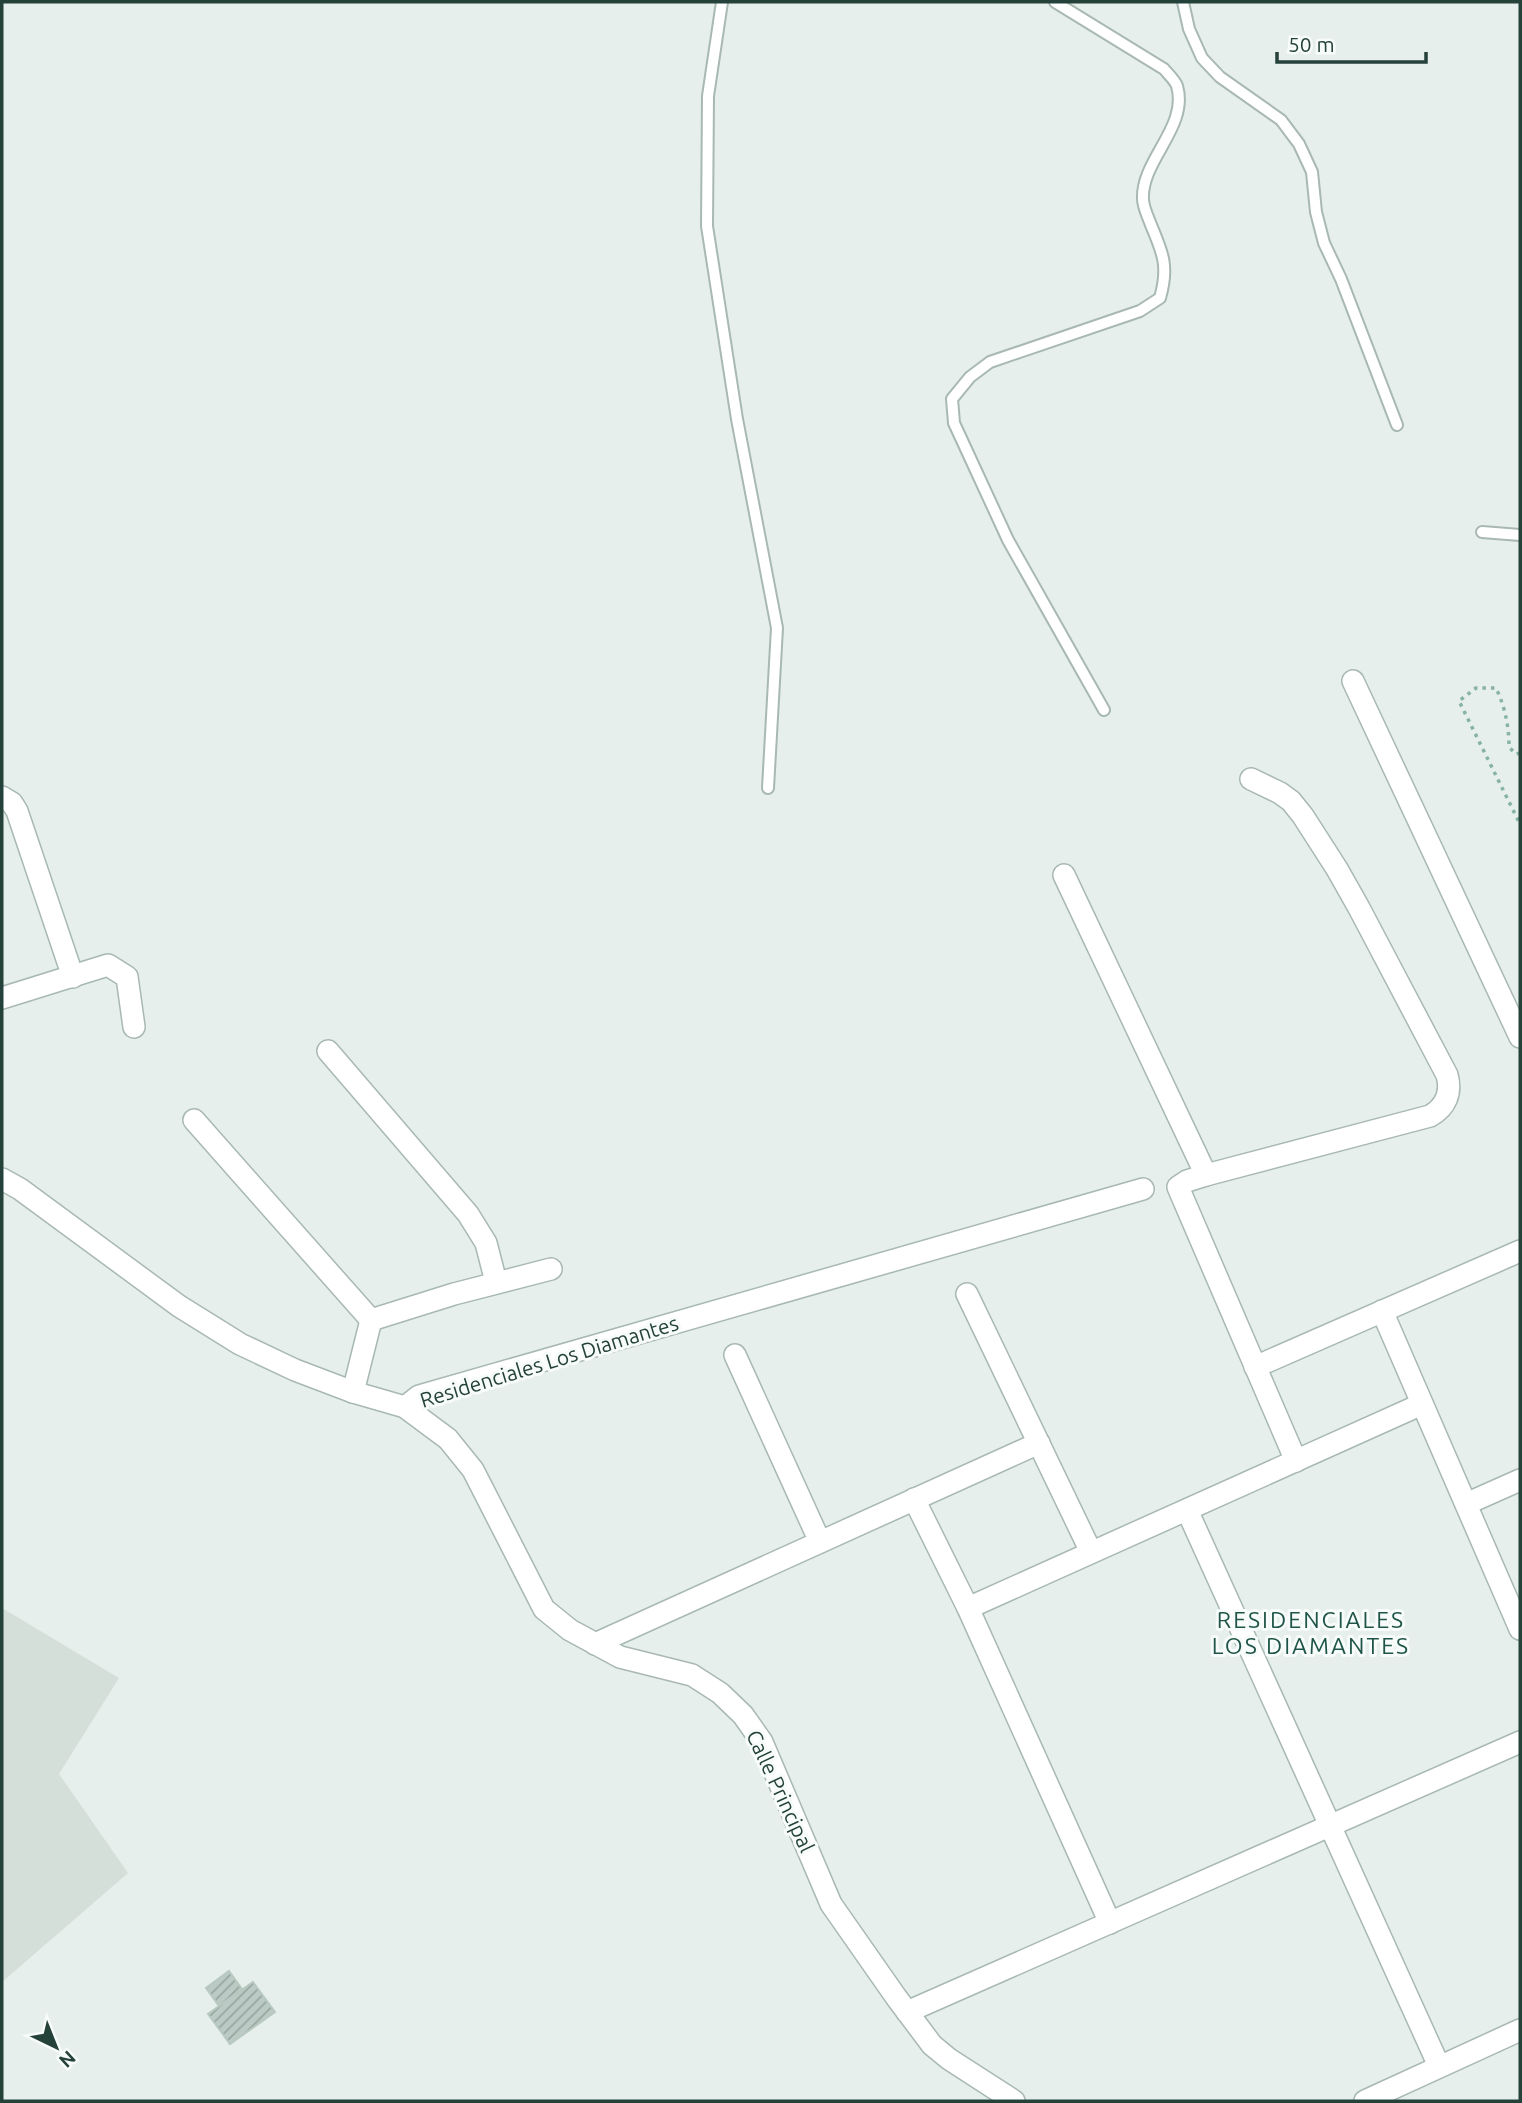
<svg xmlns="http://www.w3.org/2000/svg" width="1522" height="2103" viewBox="0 0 1522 2103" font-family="Ubuntu,sans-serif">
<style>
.built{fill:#d4dfda}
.building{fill:url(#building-hatch);stroke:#b8c9c2;stroke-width:2}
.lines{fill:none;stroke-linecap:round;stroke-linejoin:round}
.lane-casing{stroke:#a8b8b2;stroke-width:14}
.street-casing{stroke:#a8b8b2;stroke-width:24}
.path{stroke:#86b3a5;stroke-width:3.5;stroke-dasharray:3.5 5;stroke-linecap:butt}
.lane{stroke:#fff;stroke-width:10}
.street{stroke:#fff;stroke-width:21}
.labels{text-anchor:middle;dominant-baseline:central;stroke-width:6;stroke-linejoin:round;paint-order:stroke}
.street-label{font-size:21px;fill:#24423a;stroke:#f7fbf9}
.neighbourhood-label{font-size:23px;letter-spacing:2px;fill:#1f5548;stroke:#f7fbf9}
</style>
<defs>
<pattern id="building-hatch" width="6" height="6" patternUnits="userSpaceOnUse" patternTransform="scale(1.75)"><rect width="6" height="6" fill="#bbcac4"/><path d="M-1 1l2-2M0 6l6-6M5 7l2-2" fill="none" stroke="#98a6a0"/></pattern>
</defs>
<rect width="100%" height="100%" fill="#e6efeb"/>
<!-- built -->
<polygon class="built" points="2,1608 119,1678 59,1774 128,1873 2,1982"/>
<!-- building -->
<g class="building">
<polygon points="229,1971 242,1989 219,2006 206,1988"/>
<polygon points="253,1982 275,2012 230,2044 208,2014"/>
</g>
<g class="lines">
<defs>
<g id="lane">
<polyline points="722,2 708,96 707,226 737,419 777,628 768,788"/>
<path d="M1055,2L1164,69C1168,74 1175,80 1177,86C1189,127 1141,160 1143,199C1143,207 1148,217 1151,225C1163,253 1169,267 1160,298L1140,311L990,362L970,377L952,399L954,423L1008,540L1104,710"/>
<polyline points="1183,2 1189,29 1202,58 1220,77 1281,120 1299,144 1312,172 1316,212 1324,243 1341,279 1397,425"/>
<polyline points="1482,532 1520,535"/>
</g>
<g id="street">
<polyline points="1353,681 1520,1037"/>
<path d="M1251,779L1280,793L1291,801L1303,816L1337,869L1359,908L1447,1075C1452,1093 1446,1107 1430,1116L1206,1175L1187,1181L1178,1187L1296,1461"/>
<polyline points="2,797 12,803 17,811 73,977"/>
<polyline points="1064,875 1206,1175"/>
<polyline points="2,998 108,965 127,977 134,1027"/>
<polyline points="328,1051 468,1214 486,1243 496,1282"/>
<polyline points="194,1120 371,1320 353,1392"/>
<polyline points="2,1179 20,1189 179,1306 240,1344 295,1370 353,1392 405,1407 448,1439 473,1470 544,1609 570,1630 620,1657 692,1675 720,1693 743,1715 762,1742 831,1904 896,1997 932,2045 949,2059 1014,2101"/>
<polyline points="967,1294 1091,1552"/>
<polyline points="1382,1311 1520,1629"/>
<polyline points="371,1320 454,1294 551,1269"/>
<polyline points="735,1355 820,1542"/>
<polyline points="1255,1367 1520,1251"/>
<polyline points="405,1407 419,1396 1143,1189"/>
<polyline points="914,1499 968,1608 1110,1923"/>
<polyline points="1466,1504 1520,1480"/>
<polyline points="1187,1510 1439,2066"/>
<polyline points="968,1608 1422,1404"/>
<polyline points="595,1644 1039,1443"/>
<polyline points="907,2012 1520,1742"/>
<polyline points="1365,2101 1520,2030"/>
</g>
</defs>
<!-- lane casing -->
<use href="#lane" class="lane-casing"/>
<!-- street casing -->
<use href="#street" class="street-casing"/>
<!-- path -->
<path class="path" d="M1520,753L1516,754L1509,747C1509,726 1505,707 1496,688H1476L1459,701L1520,824"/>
<!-- lane -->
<use href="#lane" class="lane"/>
<!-- street -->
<use href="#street" class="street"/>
</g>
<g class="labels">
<!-- street labels -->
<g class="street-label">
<text transform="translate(549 1361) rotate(-17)">Residenciales Los Diamantes</text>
<text transform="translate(781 1791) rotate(65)">Calle Principal</text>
</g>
<!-- neighbourhood labels -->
<g class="neighbourhood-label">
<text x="1311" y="1619">RESIDENCIALES<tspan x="1311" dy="26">LOS DIAMANTES</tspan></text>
</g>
</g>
<!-- border -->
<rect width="1522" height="2103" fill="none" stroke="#24423a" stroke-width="7"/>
<!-- north arrow -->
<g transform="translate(56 2047) rotate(137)" stroke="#f7fbf9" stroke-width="5" paint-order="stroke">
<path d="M0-5L12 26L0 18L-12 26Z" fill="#24423a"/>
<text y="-10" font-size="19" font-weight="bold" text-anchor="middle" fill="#24423a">N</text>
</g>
<!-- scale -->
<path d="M1277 52v10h149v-10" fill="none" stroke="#24423a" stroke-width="3.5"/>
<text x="1288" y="52" font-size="21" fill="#24423a" stroke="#f7fbf9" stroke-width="5" paint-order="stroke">50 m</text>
</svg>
